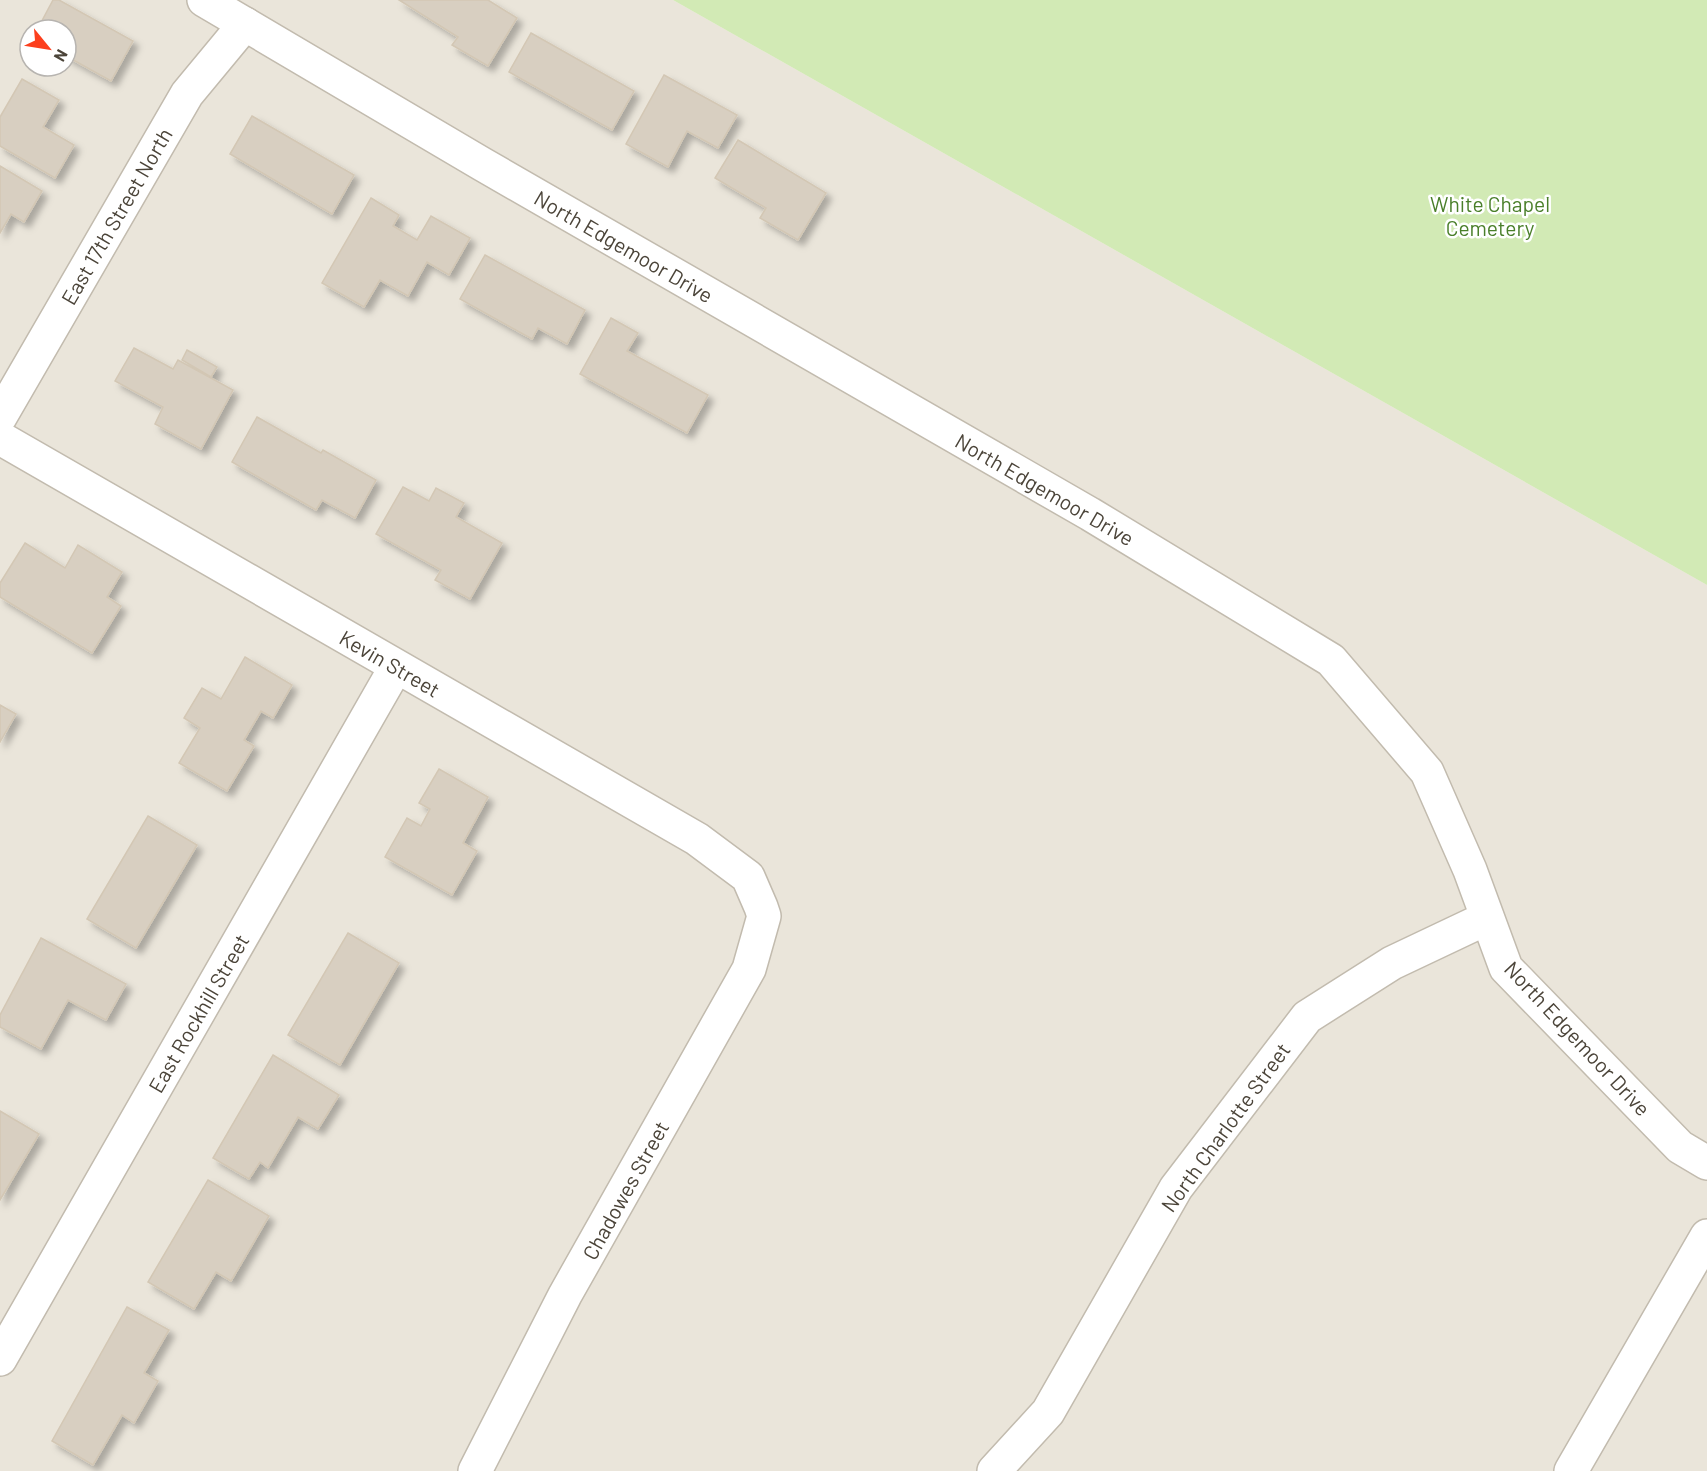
<svg xmlns="http://www.w3.org/2000/svg" width="1707" height="1471" viewBox="0 0 1707 1471" font-family="Barlow,sans-serif">
<style>
.residential{fill:#eae5da;fill-rule:evenodd}
.green{fill:#d2eab5}
.building{fill:#d8cfc1;stroke:#d3c7b4;stroke-width:1.5;filter:url(#shadow)}
.lines{fill:none;stroke-linecap:round;stroke-linejoin:round}
.street-casing{stroke:#c2bbae;stroke-width:36}
.street{stroke:#fff;stroke-width:33}
.labels{text-anchor:middle;dominant-baseline:central;stroke-width:5;stroke-linejoin:round;paint-order:stroke}
.park-label{font-size:21px;fill:#4a7f2a;stroke:#fff}
.street-label{font-size:21px;fill:#4b4439;stroke:#fff}
</style>
<defs>
<filter id="shadow"><feDropShadow dx="5.5" dy="5.5" stdDeviation="3" flood-color="#0004"/></filter>
</defs>
<rect width="100%" height="100%" fill="#f6f3ec"/>
<!-- residential -->
<path class="residential" d="M0,0H673L1707,585V1471H0ZM30,30H66V66H30Z"/>
<!-- green -->
<polygon class="green" points="673,0 1707,0 1707,585"/>
<!-- building -->
<g class="building">
<polygon points="53,0 59,0 133,41 111,81 66,56 66,30 37,30"/>
<polygon points="399,0 488,0 517,18 488,66 452,45 458,37"/>
<polygon points="531,33 634,91 612,130 509,72"/>
<polygon points="664,75 737,115 718,148 687,131 668,167 626,144"/>
<polygon points="22,79 59,100 43,127 74,145 55,178 0,146 0,117"/>
<polygon points="252,116 354,175 332,214 230,154"/>
<polygon points="738,140 826,193 798,240 760,218 766,208 715,178"/>
<polygon points="0,166 42,191 24,222 11,214 0,233"/>
<polygon points="371,198 399,215 393,226 417,240 431,216 470,238 449,275 427,262 408,296 380,280 364,307 322,283"/>
<polygon points="485,255 585,310 567,344 538,328 532,339 460,299"/>
<polygon points="611,318 638,333 627,351 708,395 687,433 580,374"/>
<polygon points="134,348 173,369 178,360 233,390 201,449 155,424 163,407 115,381"/>
<polygon points="187,350 217,367 211,377 182,360"/>
<polygon points="257,417 321,453 323,450 376,480 355,518 322,500 316,510 232,462"/>
<polygon points="403,487 429,501 436,488 464,503 456,517 502,543 470,599 435,580 441,570 376,534"/>
<polygon points="25,543 65,568 78,545 122,572 107,597 121,606 92,653 0,597 0,583"/>
<polygon points="245,657 292,685 273,718 261,711 244,740 254,746 227,791 179,763 200,728 184,718 202,688 221,699"/>
<polygon points="0,705 16,714 0,742"/>
<polygon points="439,769 488,797 463,843 477,851 452,895 385,857 407,818 421,826 430,809 419,803"/>
<polygon points="148,816 197,845 136,948 87,919"/>
<polygon points="348,933 399,963 340,1065 288,1035"/>
<polygon points="41,938 126,984 106,1020 68,1000 41,1049 0,1027 0,1015"/>
<polygon points="273,1055 339,1095 318,1129 298,1117 268,1168 260,1162 249,1179 213,1158"/>
<polygon points="0,1111 39,1134 0,1200"/>
<polygon points="208,1180 269,1216 231,1281 216,1272 194,1309 148,1282"/>
<polygon points="127,1307 169,1330 144,1373 158,1381 134,1423 122,1415 93,1465 52,1441"/>
</g>
<g class="lines">
<defs>
<g id="street">
<polyline points="204,0 482,164 1090,514 1331,660 1427,772 1470,870 1506,968 1680,1147 1707,1163"/>
<polyline points="0,417 187,94 245,24"/>
<polyline points="0,438 697,839 748,877 761,907 764,916 749,969 565,1295 475,1471"/>
<polyline points="0,1359 396,667"/>
<polyline points="994,1471 1048,1412 1176,1188 1307,1017 1392,963 1487,918"/>
<polyline points="1571,1471 1707,1236"/>
</g>
</defs>
<!-- street casing -->
<use href="#street" class="street-casing"/>
<!-- street -->
<use href="#street" class="street"/>
</g>
<g class="labels">
<!-- park labels -->
<g class="park-label">
<text x="1490" y="203">White Chapel<tspan x="1490" dy="24">Cemetery</tspan></text>
</g>
<!-- street labels -->
<g class="street-label">
<text transform="translate(116 216) rotate(-60)">East 17th Street North</text>
<text transform="translate(624 246) rotate(30)">North Edgemoor Drive</text>
<text transform="translate(1045 489) rotate(30)">North Edgemoor Drive</text>
<text transform="translate(390 663) rotate(30)">Kevin Street</text>
<text transform="translate(198 1013) rotate(-60)">East Rockhill Street</text>
<text transform="translate(1578 1038) rotate(47)">North Edgemoor Drive</text>
<text transform="translate(1225 1127) rotate(-54)">North Charlotte Street</text>
<text transform="translate(625 1190) rotate(-61)">Chadowes Street</text>
</g>
</g>
<!-- north arrow -->
<g transform="translate(48 48) rotate(120)"><circle r="28" fill="#ffffff" stroke="#b7b4b0" stroke-width="1.5"/>
<path d="M0-4.5L10 22L0 15L-10 22Z" fill="#fc3f1d"/>
<text y="-9" font-size="16" font-weight="bold" text-anchor="middle" fill="#4b4439">N</text>
</g>
</svg>
